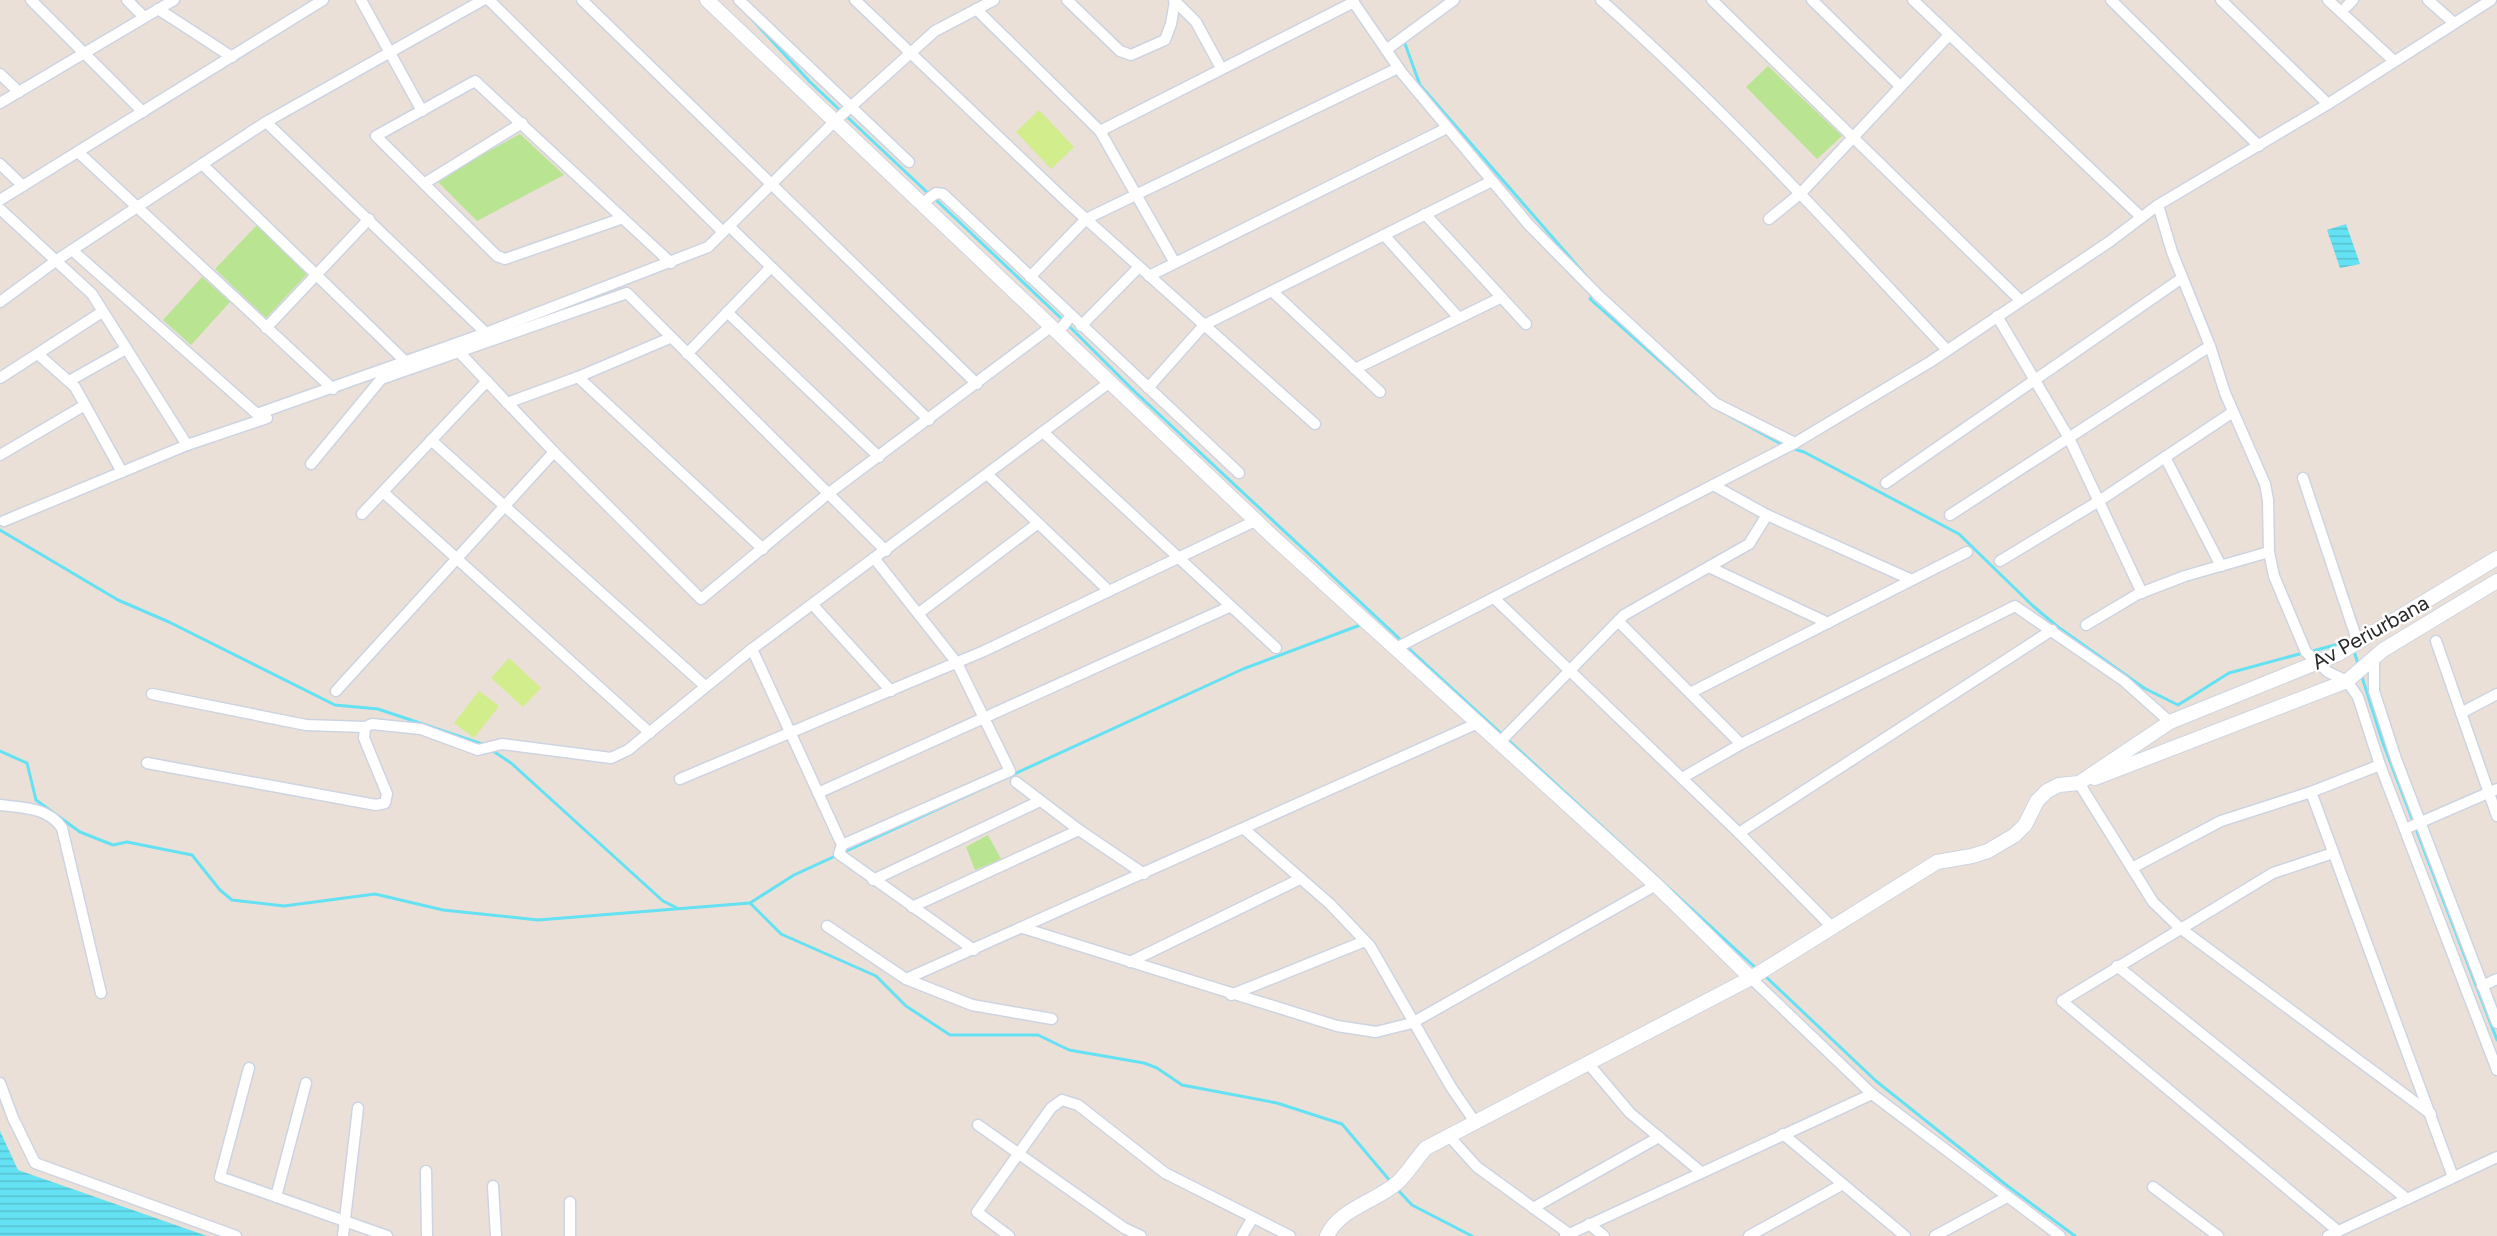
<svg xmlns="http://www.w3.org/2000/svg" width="2497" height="1236" viewBox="0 0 2497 1236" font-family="Figtree,sans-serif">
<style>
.park{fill:#b9e491}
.pitch{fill:#d1ed8c}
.water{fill:url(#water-rules)}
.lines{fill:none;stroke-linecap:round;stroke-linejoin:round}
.stream{stroke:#64e1f3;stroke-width:3}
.minor-casing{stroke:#cdd4e1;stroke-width:13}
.tertiary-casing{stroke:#cdd4e1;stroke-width:16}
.minor{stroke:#fff;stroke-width:10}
.tertiary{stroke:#fff;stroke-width:14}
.labels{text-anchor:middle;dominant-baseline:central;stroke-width:5;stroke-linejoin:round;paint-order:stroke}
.street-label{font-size:21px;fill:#272727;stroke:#fff}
</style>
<defs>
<pattern id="water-rules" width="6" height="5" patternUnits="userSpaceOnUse" patternTransform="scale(1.5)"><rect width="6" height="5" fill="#64e1f3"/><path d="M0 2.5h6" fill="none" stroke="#57c1d0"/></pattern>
</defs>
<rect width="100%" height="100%" fill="#ebe0d7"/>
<!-- park -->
<g class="park">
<polygon points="1768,66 1842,136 1817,159 1746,87"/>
<polygon points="520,134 564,175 477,221 436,180"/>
<polygon points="257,225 307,274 266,318 215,269"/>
<polygon points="202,277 230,302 191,345 163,320"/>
<polygon points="988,835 1001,859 975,870 966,847"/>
</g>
<!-- pitch -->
<g class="pitch">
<polygon points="1039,110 1074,147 1051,169 1016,132"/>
<polygon points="509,658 541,688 523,707 491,678"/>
<polygon points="479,691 499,706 474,738 454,723"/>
</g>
<!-- water -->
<g class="water">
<polygon points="2346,224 2360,264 2340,268 2327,230"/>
<polygon points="0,1131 18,1170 207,1236 0,1236"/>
</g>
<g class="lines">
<!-- stream -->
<g class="stream">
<polyline points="749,16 810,82 930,195"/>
<polyline points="1404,41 1420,85 1587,277"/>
<polyline points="935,199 1063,320"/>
<polyline points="1594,293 1590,299 1697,394"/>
<polyline points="1068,325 1133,390 1403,642"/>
<polyline points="1717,409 1785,446"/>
<polyline points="1791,448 1804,452 1959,534 2033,606 2058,627 2144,688 2178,705 2229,673 2303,653"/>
<polyline points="0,530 118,600 169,622 335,705 378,709 485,745"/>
<polyline points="1407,647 1758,970"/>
<polyline points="2354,651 2358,664"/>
<polyline points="2309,652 2346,642"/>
<polyline points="2361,674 2383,743 2497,1040"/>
<polyline points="0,751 27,763 36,800 80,832 113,845 127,842 192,855 220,890 232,900 284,906 375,894 443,910 538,920 750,903 794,875 1243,669 1363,624"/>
<polyline points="493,751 511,763 663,901 677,908"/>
<polyline points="750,903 781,934 876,976 906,1006 950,1035 1038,1035 1069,1050 1144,1063 1157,1068 1182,1085 1277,1103 1342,1124 1391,1182"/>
<polyline points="1765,976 1876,1081 2005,1184 2075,1236"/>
<polyline points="1397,1189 1412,1205 1472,1236"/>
</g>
<defs>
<g id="minor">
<polyline points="31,0 143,112"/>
<polyline points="127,0 144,17"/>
<polyline points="361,0 422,111"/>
<polyline points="489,0 723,232"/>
<polyline points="582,0 977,384"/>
<polyline points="739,0 909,162"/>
<polyline points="855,0 1067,202 1315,424"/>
<polyline points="1067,0 1120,51 1131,55 1165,40 1171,24 1175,1"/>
<polyline points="1174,0 1196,22 1221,68"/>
<polyline points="1352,0 1402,73 1529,225 1598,295 1715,403 1795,443"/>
<path d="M1601,0C1724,109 1835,230 1947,350"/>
<polyline points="1712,0 2020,300"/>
<polyline points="1812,0 1900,86"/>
<polyline points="1913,0 2140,216"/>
<polyline points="2111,0 2259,146"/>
<polyline points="2221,0 2328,104"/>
<polyline points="2328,0 2394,61"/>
<polyline points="2428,0 2454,23"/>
<polyline points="2346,7 2353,0"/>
<polyline points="158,9 232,57"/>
<polyline points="976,9 1100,131 1175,263"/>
<polyline points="1386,50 1454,0"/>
<polyline points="0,74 19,92"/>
<polyline points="0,103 174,0"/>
<polyline points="266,122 486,333"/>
<polyline points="1100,131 1354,2"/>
<polyline points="78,152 333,389"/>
<polyline points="0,164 23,186"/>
<polyline points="202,164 406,362"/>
<polyline points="425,183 522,123"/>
<polyline points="0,200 323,0"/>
<polyline points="923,203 936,193 943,194 1239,473"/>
<polyline points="2158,205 2172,252 2210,346 2225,393 2265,484 2268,500 2269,552 2274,576 2306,652 2328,672 2347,681 2358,697 2380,765 2497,1070"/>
<polyline points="0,209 92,294 187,445"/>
<polyline points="1425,214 1526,324"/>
<polyline points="623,218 505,259 497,256 376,136 475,81 671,263"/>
<polyline points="1769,219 1801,193 1949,35"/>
<polyline points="729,226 929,420"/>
<polyline points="1384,235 1459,318"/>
<polyline points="72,250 257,414 486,333 708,247 835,121 935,31 994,0"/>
<polyline points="1149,276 1447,128"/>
<polyline points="1030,277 1086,219 1398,68"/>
<polyline points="1272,291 1380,392"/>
<polyline points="0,302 57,260 266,122 483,0"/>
<polyline points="727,312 879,457"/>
<polyline points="1997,316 2069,438 2142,593"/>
<polyline points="1081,326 1139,267"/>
<polyline points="266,328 369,219"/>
<polyline points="1058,332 1071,316"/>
<polyline points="460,353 554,452 701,599 829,493 1052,326"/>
<polyline points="687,354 771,267"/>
<polyline points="39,355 75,387 122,472"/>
<polyline points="1355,369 1500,298"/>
<polyline points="578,377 763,549"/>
<polyline points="0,378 102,312"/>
<polyline points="381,379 627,293 886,551"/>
<polyline points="69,381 126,349"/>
<polyline points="1148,388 1204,325 1492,181"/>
<polyline points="507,403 578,377 670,338"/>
<polyline points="1043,432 1276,648"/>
<polyline points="431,440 705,686"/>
<polyline points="0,455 85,405"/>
<polyline points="2165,457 2221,566"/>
<polyline points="311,464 382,378"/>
<polyline points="988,475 1109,591"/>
<polyline points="2303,478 2358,643"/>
<polyline points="1886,483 2182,278"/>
<polyline points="1713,485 1767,515 1912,580"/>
<polyline points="383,492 650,733"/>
<polyline points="362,514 487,381"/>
<polyline points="1950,515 2210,346"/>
<polyline points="4,521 187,445 267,418"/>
<polyline points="2000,561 2099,501 2233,412"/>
<polyline points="1709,567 1828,623"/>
<polyline points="1494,598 1739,833 1832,927"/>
<polyline points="813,605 891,691"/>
<polyline points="919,613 1037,524"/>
<polyline points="1618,621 1741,744"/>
<polyline points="2086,625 2138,594 2185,576 2269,552"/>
<polyline points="2436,641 2497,816"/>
<polyline points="1396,648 1795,443 1930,362 2109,242 2158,205 2328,104 2491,0"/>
<polyline points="752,649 842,845 839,854 974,950"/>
<polyline points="2374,660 2374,691 2396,759 2497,1023"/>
<polyline points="336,691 554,452"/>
<polyline points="1690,693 1967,552"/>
<polyline points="152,694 306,725 365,727"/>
<polyline points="2461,713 2497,694"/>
<polyline points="1500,742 1624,615 1749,544 1767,515"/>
<polyline points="147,763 376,805 385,803 387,794 364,738 365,727 372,724 421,729 478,750 502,744 611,758 628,750 752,649 1110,382"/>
<polyline points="1682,778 1741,744 2015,606 2124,681 2170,722"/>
<polyline points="680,779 984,651 1255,521"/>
<polyline points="1016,782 1079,830 1144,874"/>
<polyline points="2079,783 2153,902 2180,928 2431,1114"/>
<polyline points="2311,792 2453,1177"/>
<polyline points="818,793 1229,607"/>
<path d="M0,805C24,808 47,807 62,828L101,993"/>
<polyline points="1244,829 1330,904 1370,946 1451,1087 1475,1122"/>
<polyline points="2405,829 2497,789"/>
<polyline points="1739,833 2052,630"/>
<polyline points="842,845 1010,771 957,663 874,558"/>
<polyline points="2333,853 2273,873 2062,1001 2338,1231"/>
<polyline points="2132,868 2221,821 2311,792 2380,765"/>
<polyline points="873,880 1040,801"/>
<polyline points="912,907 1079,830"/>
<polyline points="827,926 906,979 972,1005 1052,1019"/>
<polyline points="1023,928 1337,1026 1376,1032 1412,1023 1656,885"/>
<polyline points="1130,962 1300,879"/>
<polyline points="2117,966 2407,1199"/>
<polyline points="1751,978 1872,1094 2060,1236"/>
<polyline points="906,979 1478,723"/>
<polyline points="2482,986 2497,979"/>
<polyline points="1231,995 1365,941"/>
<polyline points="1587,1062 1630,1113 1701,1172"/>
<polyline points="249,1068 220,1177 387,1236"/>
<polyline points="0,1083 13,1118 35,1163 236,1236"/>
<polyline points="978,1125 1124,1228 1141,1236"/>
<polyline points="1783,1134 1905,1236"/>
<polyline points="1449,1136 1477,1167 1568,1233"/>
<polyline points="426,1171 427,1236"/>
<polyline points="493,1186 496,1236"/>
<polyline points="2153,1187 2218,1236"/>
<polyline points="276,1197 306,1083"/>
<polyline points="570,1202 570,1236"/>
<polyline points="1533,1208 1659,1137"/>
<polyline points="1589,1224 1604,1236"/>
<polyline points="343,1236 358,1108"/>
<polyline points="1009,1236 977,1212 1051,1108 1062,1100 1078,1105 1165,1173 1290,1236"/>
<polyline points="1242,1236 1252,1219"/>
<polyline points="1565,1236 1872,1094"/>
<polyline points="1749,1236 1843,1184"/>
<polyline points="1935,1236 2007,1197"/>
<polyline points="2328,1236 2497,1157"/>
</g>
<g id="tertiary">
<polyline points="707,0 1272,536 1656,885 1751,978"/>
<polyline points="2095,778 2347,681 2383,650 2497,581"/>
<path d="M1327,1236C1340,1208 1375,1202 1397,1183C1408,1173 1416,1159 1426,1148L1751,978L1937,862L1972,856L1988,851L2015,835L2025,825L2037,801L2047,791L2059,785L2079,783L2170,722L2338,654L2497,558"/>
</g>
</defs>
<!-- minor casing -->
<use href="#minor" class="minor-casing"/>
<!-- tertiary casing -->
<use href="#tertiary" class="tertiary-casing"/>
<!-- minor -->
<use href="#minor" class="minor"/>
<!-- tertiary -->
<use href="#tertiary" class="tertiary"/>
</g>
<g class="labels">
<!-- street labels -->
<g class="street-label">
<text transform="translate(2370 632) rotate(-29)">Av Periurbana</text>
</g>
</g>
</svg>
